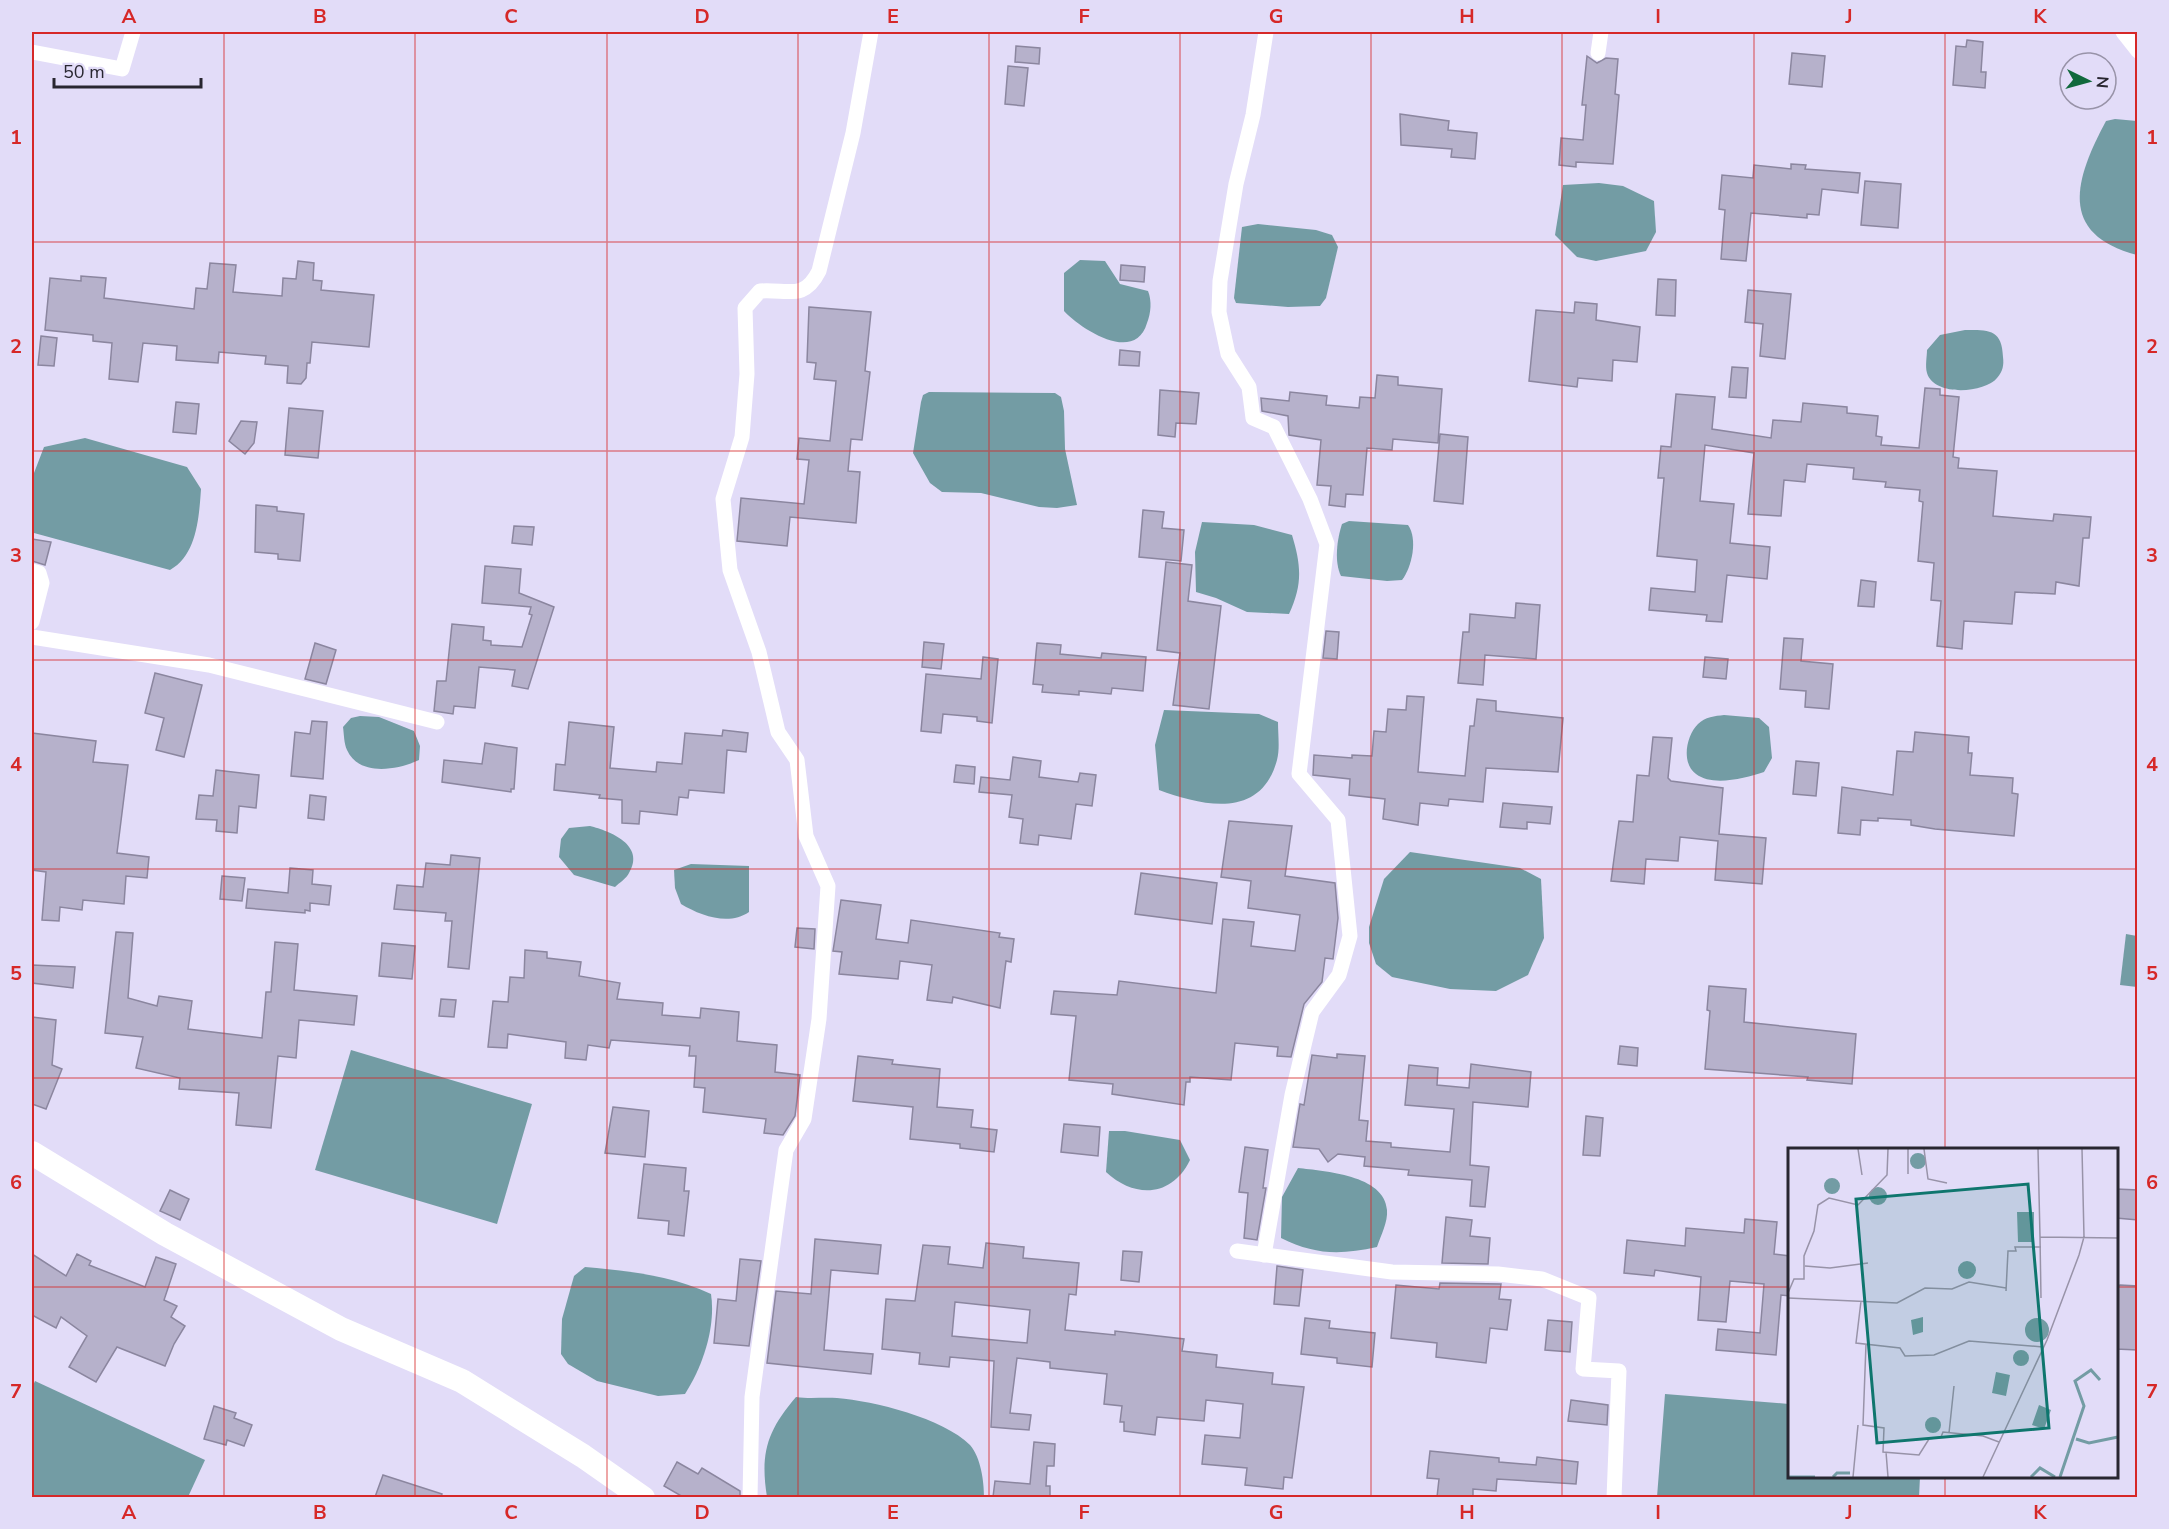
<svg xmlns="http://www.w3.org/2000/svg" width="2169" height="1529" viewBox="0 0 2169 1529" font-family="'Nunito Sans',sans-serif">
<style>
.water{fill:#739ca4}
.building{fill:#b6b1cb;stroke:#8b869f;stroke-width:1.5;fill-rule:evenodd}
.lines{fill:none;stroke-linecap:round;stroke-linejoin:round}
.minor{stroke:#fff;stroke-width:15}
.primary{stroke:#fff;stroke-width:24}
.grid{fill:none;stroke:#d62828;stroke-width:1.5;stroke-opacity:0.55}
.inset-river{fill:none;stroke:#739ca4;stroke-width:3}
.inset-road{fill:none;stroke:#9893a8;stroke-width:1.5}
.view{fill:#0f766e;fill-opacity:0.15;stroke:#0f766e;stroke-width:3}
.inset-edge{fill:none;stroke:#282630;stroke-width:3}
.neatline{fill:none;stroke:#d62828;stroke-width:2}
.grid-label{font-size:20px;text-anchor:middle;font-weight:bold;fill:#d62828}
</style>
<rect width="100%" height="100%" fill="#e2dcf8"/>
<!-- water -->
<g class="water">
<path d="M2115,119L2137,121V255C2057,234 2075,179 2106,121Z"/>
<polygon points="1599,183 1623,186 1654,201 1656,232 1646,251 1596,261 1577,257 1555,235 1563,185"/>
<polygon points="1258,224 1316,230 1332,235 1338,247 1326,298 1320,306 1288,307 1236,303 1234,298 1242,227"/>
<path d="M1080,260L1105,261L1120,284L1148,291C1152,301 1151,313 1147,323C1135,364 1082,330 1064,311V273Z"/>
<path d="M1965,330C1989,330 2002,329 2003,357C2004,365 2003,371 1997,378C1985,393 1934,397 1927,373C1925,366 1927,356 1927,350L1940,335Z"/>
<polygon points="929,392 1055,393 1061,397 1064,411 1065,449 1077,505 1057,508 1039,507 981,493 942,492 930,483 913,453 921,402 923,395"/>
<path d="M85,438L187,467L201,489C199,517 197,555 170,570L34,533V473L44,447Z"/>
<path d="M1349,521L1408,525C1418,539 1412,567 1402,580L1387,581L1341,576C1334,562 1337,539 1342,524Z"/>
<path d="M1202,522L1254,525L1292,535C1301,565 1303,584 1289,614L1247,612L1216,598L1196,592L1195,552Z"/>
<path d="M1164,710L1259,714L1278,722C1278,735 1280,749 1277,760C1261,820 1203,806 1159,790L1155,745Z"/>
<path d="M1724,715L1759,718L1769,727L1772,758L1764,772C1745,778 1713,787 1696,774C1681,763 1686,736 1698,724C1705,717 1715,716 1724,715Z"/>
<path d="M360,716L379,717L414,731L420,746L419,760C398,770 359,777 347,750C344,744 344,734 343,727L351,718Z"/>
<path d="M590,826C610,831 646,845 629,873C627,878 619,883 615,887L574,875L559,857L561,839L569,828Z"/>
<polygon points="1410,852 1520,868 1541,879 1544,938 1528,975 1496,991 1450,989 1392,977 1376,964 1369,943 1369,927 1384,879"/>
<path d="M691,864L749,866V912C729,926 701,916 681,904L675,888L674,870Z"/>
<polygon points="2126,934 2137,936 2137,987 2120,985"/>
<polygon points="351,1050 532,1104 497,1224 315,1170"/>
<path d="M1109,1131H1125L1180,1140L1190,1160C1172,1197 1135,1199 1106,1172Z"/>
<path d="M1298,1168C1324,1171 1385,1175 1387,1210C1388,1222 1381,1235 1377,1247C1340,1255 1315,1255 1281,1238L1282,1197Z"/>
<path d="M585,1267C628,1271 671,1275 711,1294C716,1327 703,1366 685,1394L658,1396L597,1381L568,1364L561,1354L562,1319L574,1276Z"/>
<polygon points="35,1381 205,1460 188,1497 32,1497 32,1388"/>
<polygon points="1665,1394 1789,1404 1790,1476 1920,1477 1919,1497 1657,1497"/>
<path d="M796,1397C810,1399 823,1397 837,1398C874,1401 943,1418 970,1445C981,1458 984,1481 984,1497H767C760,1453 767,1431 796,1397Z"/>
</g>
<!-- building -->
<g class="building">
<polygon points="1967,40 1983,42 1981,72 1986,72 1985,88 1953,85 1956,46 1966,47"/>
<polygon points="1016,46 1040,48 1039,64 1015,62"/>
<polygon points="1792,53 1825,56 1822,87 1789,84"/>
<polygon points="1587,56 1597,63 1606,58 1618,59 1615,94 1619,95 1613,164 1576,162 1576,167 1559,165 1561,138 1583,140 1586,105 1582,105"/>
<polygon points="1008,66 1028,68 1024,106 1005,104"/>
<polygon points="1400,114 1449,121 1448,130 1477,133 1475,159 1451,157 1452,149 1401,145"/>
<polygon points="1791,164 1806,165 1805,169 1860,173 1858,193 1822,189 1819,215 1807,214 1807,218 1751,213 1746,261 1721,259 1725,210 1719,209 1722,175 1753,178 1754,165 1791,169"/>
<polygon points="1865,181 1901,184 1898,228 1861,225"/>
<polygon points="298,261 314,263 313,280 322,281 321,290 374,295 369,347 312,342 310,363 307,363 306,378 301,384 287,383 288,366 265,364 266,356 219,352 218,363 176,360 177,346 143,343 138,382 109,379 112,343 93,341 93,335 45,330 50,278 81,281 81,276 106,278 104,298 194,309 196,288 207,289 210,263 236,265 233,292 282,296 283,278 296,279"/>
<polygon points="1121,265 1145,267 1144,282 1120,280"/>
<polygon points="1658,279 1676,280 1675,316 1656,315"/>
<polygon points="1748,290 1791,294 1785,359 1760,356 1763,324 1745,322"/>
<polygon points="1575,302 1597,304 1596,320 1640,327 1637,362 1613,360 1612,381 1578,378 1577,387 1529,381 1536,310 1574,313"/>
<polygon points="809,307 871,312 865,371 870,372 862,440 851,439 848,471 860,472 856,523 790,517 787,546 737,541 741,498 804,504 809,460 797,459 799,438 830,441 836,381 814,379 816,363 807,362"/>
<polygon points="41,336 57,338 54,366 38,365"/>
<polygon points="1120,350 1140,352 1139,366 1119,365"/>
<polygon points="1732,367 1748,368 1746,398 1729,397"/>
<polygon points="1377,375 1398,377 1398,385 1442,389 1438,443 1393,439 1392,450 1367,448 1363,495 1346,494 1345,507 1329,505 1331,486 1317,485 1321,440 1289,435 1288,416 1262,411 1261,398 1289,401 1290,392 1327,396 1326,405 1359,408 1360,397 1375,398"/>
<polygon points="1925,388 1940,389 1940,395 1959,397 1953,457 1959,458 1958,468 1997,471 1993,516 2053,521 2054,514 2091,517 2089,538 2083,538 2079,586 2056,582 2055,594 2015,592 2012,624 1964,621 1962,649 1937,646 1941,601 1931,600 1934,563 1918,561 1923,502 1919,501 1920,490 1885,487 1886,482 1853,479 1854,468 1807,464 1805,482 1784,480 1781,516 1748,514 1754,453 1705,445 1700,501 1734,504 1730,543 1770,547 1767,579 1727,575 1722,622 1706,621 1707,615 1649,610 1651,588 1695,592 1697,560 1657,556 1664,478 1658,478 1661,446 1671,447 1676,394 1715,397 1712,429 1771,438 1773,420 1801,422 1803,403 1847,407 1847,413 1878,416 1876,436 1882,437 1881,445 1919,448"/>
<polygon points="1160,390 1199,393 1196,424 1176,423 1175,437 1158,435"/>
<polygon points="176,402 199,404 196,434 173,432"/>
<polygon points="289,408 323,411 318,458 285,455"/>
<polygon points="241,421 257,422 254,443 245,454 229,441"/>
<polygon points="1440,434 1468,437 1463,504 1434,501"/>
<polygon points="256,505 277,507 277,511 304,514 300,561 278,559 278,554 255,552"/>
<polygon points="1143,510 1164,512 1162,528 1184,530 1181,561 1139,557"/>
<polygon points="514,526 534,527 532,545 512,543"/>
<polygon points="32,539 51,542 45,565 32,561"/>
<polygon points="1166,562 1192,565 1188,601 1221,606 1209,709 1173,705 1180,653 1157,650"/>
<polygon points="485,566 521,569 519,593 554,607 528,689 512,686 515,670 479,667 475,708 454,706 453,714 434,711 437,681 446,681 452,624 484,627 483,640 491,641 491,645 522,647 532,615 529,614 531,607 482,603"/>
<polygon points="1861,580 1876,582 1874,607 1858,606"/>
<polygon points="1516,603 1540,605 1536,659 1485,655 1483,685 1458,683 1463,632 1469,632 1470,614 1515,618"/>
<polygon points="1326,631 1339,632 1337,659 1323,658"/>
<polygon points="1784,638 1803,639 1801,661 1833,664 1829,709 1805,707 1806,691 1780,689"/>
<polygon points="924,642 944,644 941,669 922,667"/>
<polygon points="315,643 336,650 326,684 305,679"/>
<polygon points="1037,643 1061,645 1060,654 1101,658 1102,653 1146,657 1143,691 1112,688 1111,694 1079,691 1079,695 1042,692 1043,685 1033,684"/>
<polygon points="983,657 998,659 992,723 977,721 977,717 943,714 941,733 921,731 926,674 981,679"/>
<polygon points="1705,657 1728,659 1726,679 1703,677"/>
<polygon points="155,673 202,685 184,757 156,750 164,718 145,713"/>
<polygon points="1407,696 1424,697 1418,772 1465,776 1470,726 1474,726 1477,699 1496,701 1496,711 1563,718 1558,772 1486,768 1483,802 1449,799 1448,806 1420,803 1418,825 1383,819 1385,799 1349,795 1350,779 1313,775 1314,755 1352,758 1352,755 1372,756 1374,731 1386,732 1388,709 1406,710"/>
<polygon points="312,721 327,722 323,779 291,776 295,732 310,734"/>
<polygon points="569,722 614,727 610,768 656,772 657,762 682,764 685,733 722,736 723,730 748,733 746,752 727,750 724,793 689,790 688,798 679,797 677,815 640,811 639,824 622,823 622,800 599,798 600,795 554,790 556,764 565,765"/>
<polygon points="1915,732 1969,737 1968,753 1972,753 1970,775 2013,778 2012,793 2018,794 2014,836 1935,829 1911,825 1911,820 1878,818 1878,821 1861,820 1860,835 1838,833 1842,787 1893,795 1897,751 1913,752"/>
<polygon points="32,733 96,741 93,762 128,765 117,853 149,857 147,878 126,876 124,904 83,900 82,910 60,907 59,921 42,920 46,872 32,870"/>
<polygon points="1653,737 1672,738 1668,778 1671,781 1723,788 1719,834 1766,838 1762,884 1715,880 1718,841 1680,837 1678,861 1646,859 1644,884 1611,881 1619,821 1633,822 1637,775 1649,776"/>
<polygon points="485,743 517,748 514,789 511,789 511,792 442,782 444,760 482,764"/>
<polygon points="1013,757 1041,761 1039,777 1078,782 1080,773 1096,775 1092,806 1076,804 1071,839 1039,835 1038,845 1020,843 1023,819 1009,817 1012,795 979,792 981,777 1010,780"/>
<polygon points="1796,761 1819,763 1816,796 1793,794"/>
<polygon points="956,765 975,767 974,784 954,782"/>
<polygon points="216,770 259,775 256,808 239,806 237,833 216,831 217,820 196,819 199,795 213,796"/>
<polygon points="310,795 326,797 324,820 308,818"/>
<polygon points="1503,803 1552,807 1550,824 1527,822 1527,829 1500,827"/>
<polygon points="1229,821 1292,826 1285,876 1335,883 1338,918 1333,959 1325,958 1322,982 1304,1004 1291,1057 1277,1056 1278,1047 1235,1043 1231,1080 1190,1077 1190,1082 1186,1082 1184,1105 1112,1094 1113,1084 1069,1080 1076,1016 1051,1014 1054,991 1117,995 1119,981 1216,993 1223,919 1254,922 1251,946 1295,951 1300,915 1248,908 1251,881 1221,877"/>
<polygon points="451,855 480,858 469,969 448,967 452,921 445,921 446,913 394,909 397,885 423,887 426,863 450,865"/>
<polygon points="290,868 313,870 312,884 331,886 329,905 310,903 310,911 305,910 305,913 246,908 248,889 288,893"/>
<polygon points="1141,873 1217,883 1212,924 1135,914"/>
<polygon points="222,876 245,878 242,901 220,899"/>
<polygon points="841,900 881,905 876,939 908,943 911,920 1000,933 999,937 1014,939 1011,962 1006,961 1000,1008 953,997 952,1003 927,1000 932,965 900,961 898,979 839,974 842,952 833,951"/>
<polygon points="797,928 815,929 814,949 795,947"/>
<polygon points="116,932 133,933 128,998 157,1006 159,996 192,1001 188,1029 262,1038 266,992 271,992 275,942 298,944 294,990 357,996 354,1025 299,1020 296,1058 278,1056 271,1128 236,1125 239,1093 179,1089 180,1078 136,1068 143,1037 105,1033"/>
<polygon points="382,943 415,946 412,979 379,976"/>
<polygon points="525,950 547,952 547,958 581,962 579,976 620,983 617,999 663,1003 662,1015 700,1018 701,1008 739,1012 737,1041 777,1045 775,1072 800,1075 795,1116 783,1135 764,1133 766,1119 703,1112 705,1088 694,1087 696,1056 689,1056 690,1046 611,1040 609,1048 588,1045 586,1060 565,1058 566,1042 508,1034 507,1048 488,1047 493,1001 508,1002 510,977 524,978"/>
<polygon points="32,965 75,967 73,988 32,983"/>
<polygon points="1709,986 1746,989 1744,1022 1856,1034 1852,1084 1807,1080 1808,1077 1705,1069 1710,1011 1707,1010"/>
<polygon points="441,999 456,1000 454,1017 439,1016"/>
<polygon points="32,1017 56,1020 52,1065 62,1069 46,1109 32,1104"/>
<polygon points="1620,1046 1638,1048 1637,1066 1618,1064"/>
<polygon points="1337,1054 1365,1056 1359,1120 1368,1121 1366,1141 1391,1143 1391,1147 1450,1152 1454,1109 1405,1105 1409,1065 1438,1068 1437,1085 1469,1088 1471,1064 1531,1072 1528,1107 1473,1102 1470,1165 1489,1167 1485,1207 1470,1206 1472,1180 1408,1175 1409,1170 1364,1166 1365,1157 1338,1154 1328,1162 1319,1149 1293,1147 1300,1104 1304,1105 1312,1055 1337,1058"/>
<polygon points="858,1056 893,1060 892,1064 940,1069 937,1107 973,1110 971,1127 997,1130 994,1152 960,1148 960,1144 910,1139 913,1107 853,1101"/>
<polygon points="613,1107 649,1111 645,1157 605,1153"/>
<polygon points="1586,1116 1603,1118 1600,1156 1583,1155"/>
<polygon points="1064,1124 1100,1127 1098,1156 1061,1152"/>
<polygon points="1245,1147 1268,1150 1263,1188 1266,1188 1257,1240 1244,1238 1248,1193 1239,1192"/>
<polygon points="644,1164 686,1168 684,1191 689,1191 684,1236 668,1234 669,1221 638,1218"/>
<polygon points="2116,1189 2138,1190 2138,1220 2116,1218"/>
<polygon points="170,1190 189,1199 180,1220 160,1211"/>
<polygon points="1446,1217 1472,1220 1470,1236 1490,1238 1488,1264 1442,1263"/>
<polygon points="1745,1219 1777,1222 1774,1254 1790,1256 1790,1296 1781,1295 1776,1355 1716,1350 1718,1329 1760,1333 1764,1284 1730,1281 1726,1322 1698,1320 1701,1277 1655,1270 1654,1276 1624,1273 1627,1240 1685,1246 1686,1228 1744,1233"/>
<polygon points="815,1239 881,1245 878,1274 831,1270 824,1350 873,1354 871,1374 767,1363 776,1291 811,1294"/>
<path d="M986,1243L1024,1247L1023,1258L1079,1263L1076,1295L1069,1294L1065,1330L1115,1335V1331L1184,1339L1182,1351L1217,1355L1216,1367L1273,1373L1272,1384L1304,1387L1292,1478L1284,1477L1283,1489L1245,1485L1247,1468L1202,1464L1205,1435L1240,1438L1243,1404L1206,1400L1204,1421L1157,1417L1155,1435L1124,1431V1422H1120L1122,1406L1104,1404L1107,1374L1050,1368V1362L1017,1358L1010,1413L1031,1415L1029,1430L991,1427L994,1361L950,1357L949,1367L919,1364L920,1353L882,1349L886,1299L915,1301L923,1245L950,1247L948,1264L983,1268ZM955,1302L1030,1310L1027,1343L952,1336Z"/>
<polygon points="1123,1251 1142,1252 1139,1282 1121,1280"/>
<polygon points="32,1254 66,1276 77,1254 91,1261 89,1265 145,1287 156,1257 176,1264 164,1300 177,1306 171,1317 185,1326 174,1344 165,1366 117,1347 96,1382 69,1367 87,1336 61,1317 56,1328 32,1315"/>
<polygon points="740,1259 761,1261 749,1346 714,1343 718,1299 736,1301"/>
<polygon points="1277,1266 1303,1270 1299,1306 1274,1304"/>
<polygon points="1440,1283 1501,1284 1499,1299 1511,1300 1507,1330 1490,1328 1486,1363 1436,1357 1437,1343 1391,1338 1396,1285 1439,1289"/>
<polygon points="2120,1285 2138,1286 2138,1350 2116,1349 2116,1288"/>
<polygon points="1305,1318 1330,1321 1329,1328 1375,1333 1372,1367 1337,1363 1337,1358 1301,1354"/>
<polygon points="1548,1320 1572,1322 1570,1352 1545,1350"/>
<polygon points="1571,1400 1608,1405 1607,1425 1568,1421"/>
<polygon points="214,1406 236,1413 234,1418 252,1425 244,1446 227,1440 226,1445 204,1439"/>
<polygon points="1034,1442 1055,1444 1054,1466 1047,1466 1046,1486 1050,1486 1050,1497 993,1497 995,1481 1030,1484"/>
<polygon points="1430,1451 1499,1458 1499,1462 1536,1465 1537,1457 1578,1462 1576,1484 1497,1479 1496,1491 1473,1489 1473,1497 1437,1497 1439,1479 1427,1478"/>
<polygon points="677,1462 698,1474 702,1468 740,1491 740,1497 683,1497 664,1486"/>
<polygon points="383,1475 442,1494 441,1497 375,1497"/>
</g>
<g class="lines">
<!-- minor -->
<g class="minor">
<polyline points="2123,32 2138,51"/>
<polyline points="32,52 122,69 133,32"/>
<polyline points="1598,53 1601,32"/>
<polyline points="32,571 39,573 42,583 32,622"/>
<polyline points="32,637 209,665 437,722"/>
<polyline points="1237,1251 1392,1272 1498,1274 1542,1279 1589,1298 1583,1369 1619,1371 1614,1498"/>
<polyline points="1264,1255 1292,1095 1312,1012 1339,975 1350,936 1338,820 1299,774 1327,544 1310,499 1274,427 1253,418 1249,387 1228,354 1219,312 1220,281 1236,184 1253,115 1266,32"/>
<path d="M750,1498L752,1397L786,1150L804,1119L819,1019L828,886L806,836L797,760L778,732L759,652L730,570L723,499L742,437L747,374L745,308L760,291C788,289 804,301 819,271L853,133L871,32"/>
</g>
<!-- primary -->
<polyline class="primary" points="32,1153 165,1234 341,1329 462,1381 583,1456 643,1498"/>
</g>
<!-- grid -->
<path class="grid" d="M224,32V1498M415,32V1498M607,32V1498M798,32V1498M989,32V1498M1180,32V1498M1371,32V1498M1562,32V1498M1754,32V1498M1945,32V1150M32,242H2138M32,451H2138M32,660H2138M32,869H2138M32,1078H2138M32,1287H1790M2116,1287H2138M1945,1476V1498"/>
<!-- overview -->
<g transform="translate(1788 1148)">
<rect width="330" height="330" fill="#e2dcf8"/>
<path d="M122 13a8 8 0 1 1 16 0a8 8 0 1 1-16 0ZM36 38a8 8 0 1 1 16 0a8 8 0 1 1-16 0ZM81 48a9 9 0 1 1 18 0a9 9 0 1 1-18 0ZM229,64H246V94H230ZM170 122a9 9 0 1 1 18 0a9 9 0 1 1-18 0ZM135,169V184L125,187L123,172ZM237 182a12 12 0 1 1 24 0a12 12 0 1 1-24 0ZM225 210a8 8 0 1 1 16 0a8 8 0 1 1-16 0ZM208,224L222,227L218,248L204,245ZM251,257L263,262L256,281L244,277ZM137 277a8 8 0 1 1 16 0a8 8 0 1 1-16 0Z" fill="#739ca4"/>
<path class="inset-river" d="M288,291L301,295L330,289M0,329H27M45,329L49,325H62M243,329L252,320L267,329M272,329L296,258L287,233L303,222L312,232"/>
<path class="inset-road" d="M70,1L74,27M120,1V26M136,1L140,31L159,35M250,1L252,89L330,90M252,89L253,150M17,118L42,120L80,115M218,143L220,103H228L227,99H253M0,145L6,131H16V108L26,83L30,57L41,50L70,57L99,27L100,1M0,150L109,155L137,140L164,141L181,134L218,140M73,153L68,195L112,200L117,208L146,207L181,193L255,199M78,196L75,277L96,280L95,304L131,307L141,291L153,289L155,284L195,288L211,294M161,285L166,238M98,304L100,329M65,329L70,277M195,329L259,192L291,107L296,89L294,1"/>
<path class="view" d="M240,36L261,280L89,295L68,51Z"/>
<rect width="330" height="330" class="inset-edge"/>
</g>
<!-- border -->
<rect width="2169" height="1529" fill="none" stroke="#e2dcf8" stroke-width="66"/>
<!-- north arrow -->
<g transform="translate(2088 81) rotate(95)"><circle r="28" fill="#e2dcf8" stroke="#9893a8" stroke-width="1.5"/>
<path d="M0-4.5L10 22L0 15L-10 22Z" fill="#10693c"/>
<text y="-9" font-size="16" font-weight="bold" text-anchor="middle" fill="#282630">N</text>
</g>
<!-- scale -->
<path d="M54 78v9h147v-9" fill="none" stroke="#282630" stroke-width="3"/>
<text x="63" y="78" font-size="18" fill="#282630" stroke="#e2dcf8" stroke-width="4.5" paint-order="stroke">50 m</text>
<rect x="33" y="33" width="2103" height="1463" class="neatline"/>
<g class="grid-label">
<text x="129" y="23">A</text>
<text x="320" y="23">B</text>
<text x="511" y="23">C</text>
<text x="702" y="23">D</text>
<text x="893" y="23">E</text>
<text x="1084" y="23">F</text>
<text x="1276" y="23">G</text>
<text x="1467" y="23">H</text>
<text x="1658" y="23">I</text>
<text x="1849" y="23">J</text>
<text x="2040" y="23">K</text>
<text x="16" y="144">1</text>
<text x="2152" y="144">1</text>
<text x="16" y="353">2</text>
<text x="2152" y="353">2</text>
<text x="16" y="562">3</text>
<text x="2152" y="562">3</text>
<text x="16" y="771">4</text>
<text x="2152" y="771">4</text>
<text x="16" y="980">5</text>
<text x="2152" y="980">5</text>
<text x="16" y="1189">6</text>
<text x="2152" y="1189">6</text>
<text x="16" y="1398">7</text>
<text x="2152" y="1398">7</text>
<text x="129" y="1519">A</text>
<text x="320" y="1519">B</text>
<text x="511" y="1519">C</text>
<text x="702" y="1519">D</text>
<text x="893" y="1519">E</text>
<text x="1084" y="1519">F</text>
<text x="1276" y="1519">G</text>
<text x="1467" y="1519">H</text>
<text x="1658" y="1519">I</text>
<text x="1849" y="1519">J</text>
<text x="2040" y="1519">K</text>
</g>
</svg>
